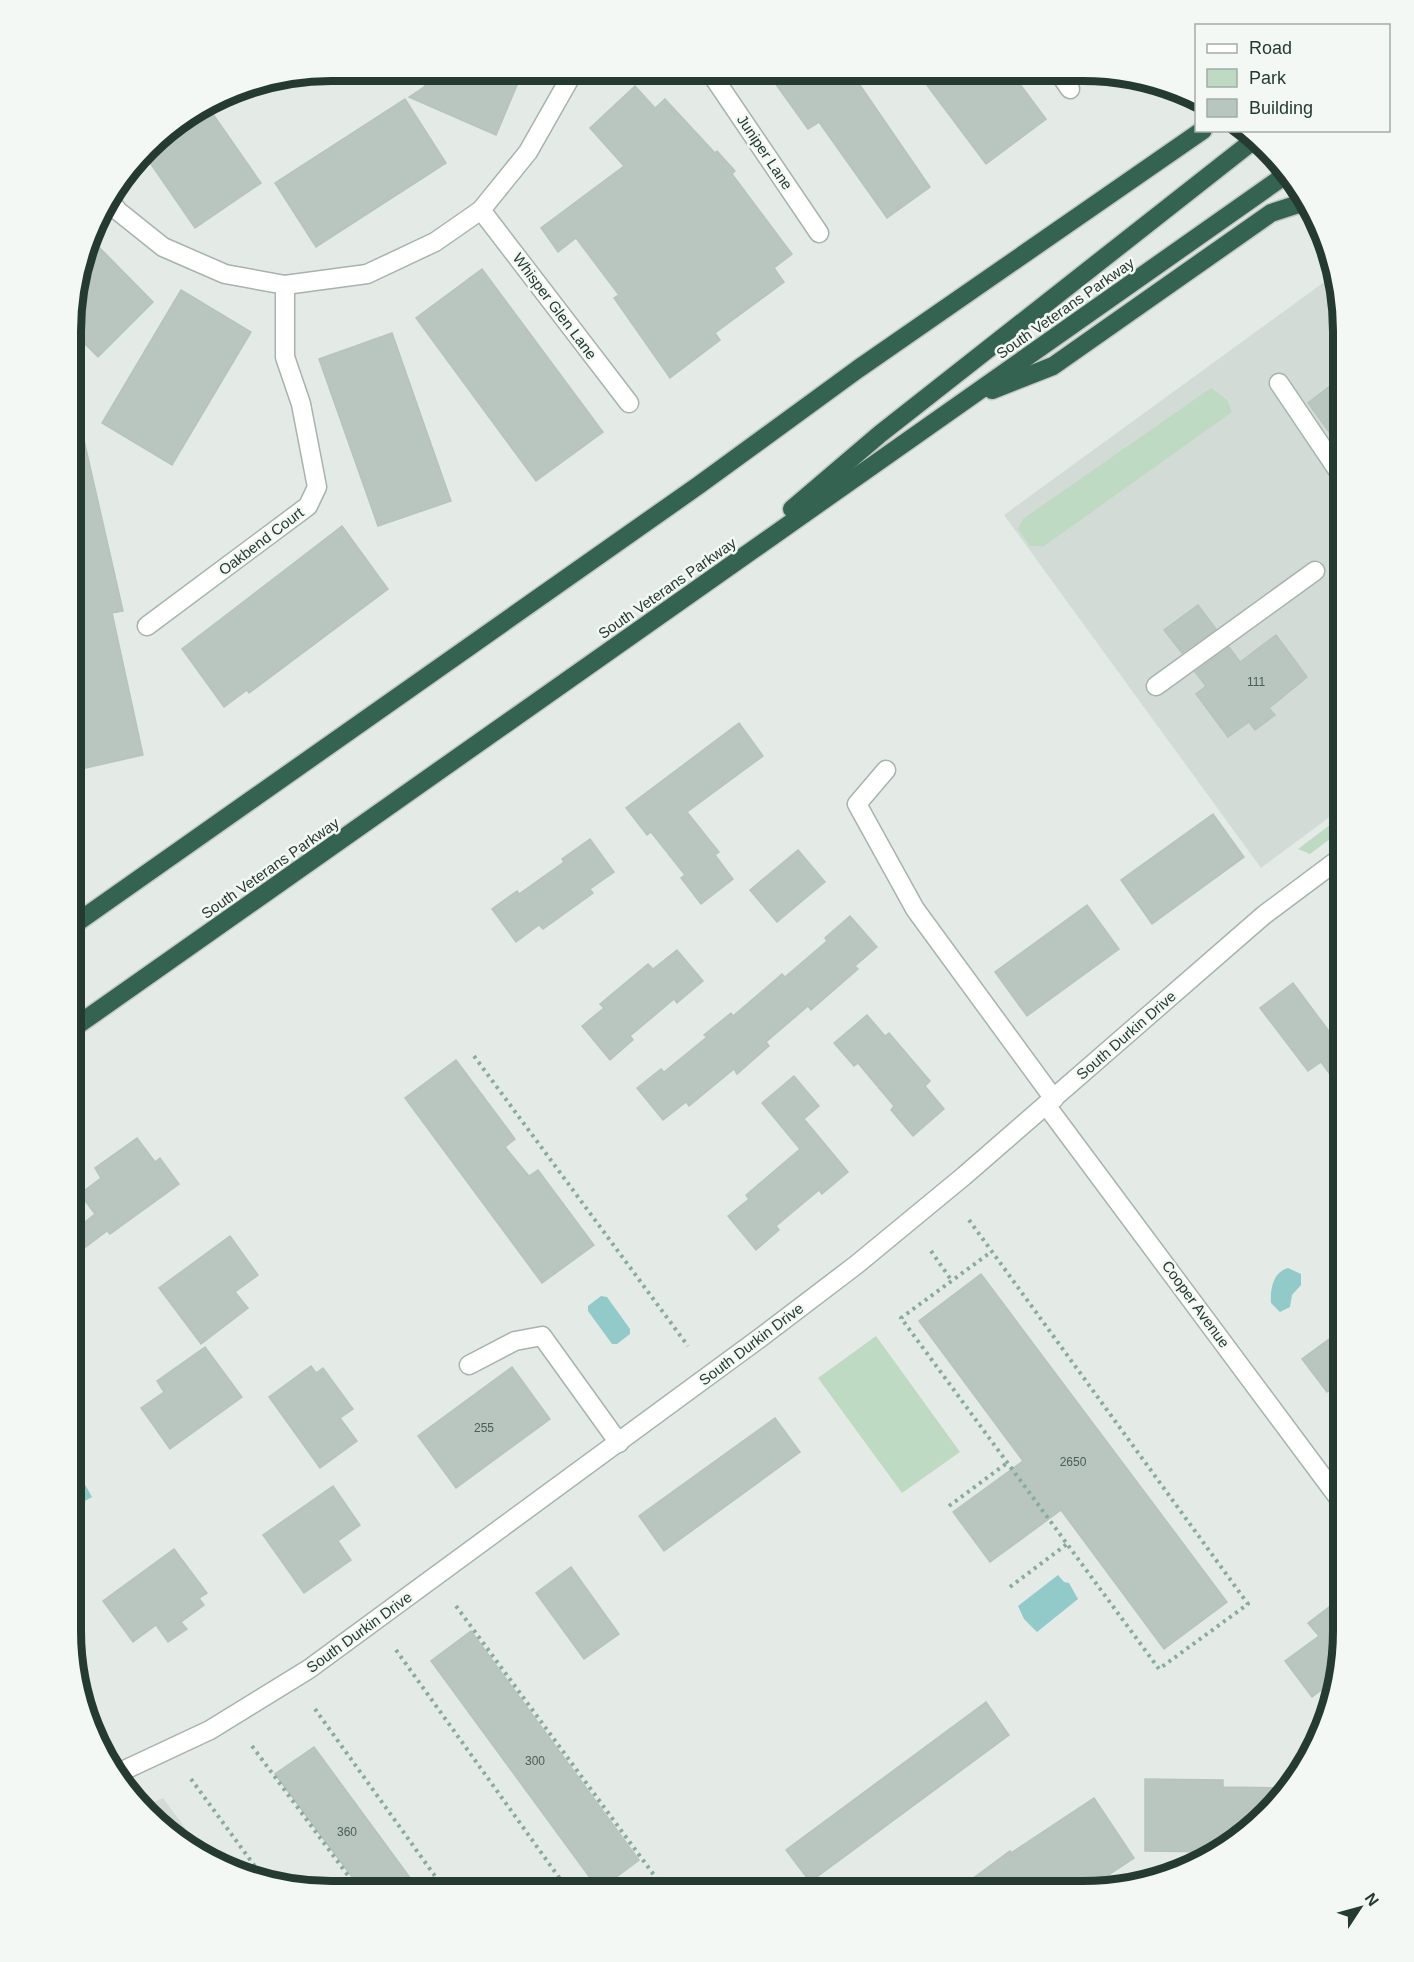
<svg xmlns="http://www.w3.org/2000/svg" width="1414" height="1962" viewBox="0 0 1414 1962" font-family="Helvetica,sans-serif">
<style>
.built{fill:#d2dbd5}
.green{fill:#bfdac2}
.water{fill:#92cac9}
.building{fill:#b9c6bf;stroke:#b7c4bc;stroke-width:1.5}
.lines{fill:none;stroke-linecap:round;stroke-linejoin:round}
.minor-casing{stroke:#a7b3ad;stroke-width:21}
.highway-casing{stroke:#c2c8c5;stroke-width:21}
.path{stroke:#88ab9a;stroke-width:4;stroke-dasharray:3 4.5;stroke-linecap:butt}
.minor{stroke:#fff;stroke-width:18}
.highway{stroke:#356352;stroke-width:18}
.labels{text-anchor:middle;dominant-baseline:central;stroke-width:5;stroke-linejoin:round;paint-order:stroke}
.number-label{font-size:12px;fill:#4a5e54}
.street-label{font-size:15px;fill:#253b31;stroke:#f4f8f5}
.rim{fill:none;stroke:#253b31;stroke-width:8}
</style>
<rect width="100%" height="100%" fill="#e4ebe7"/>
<!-- built -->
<g class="built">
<polygon points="1331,277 1343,331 1343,807 1261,868 1004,515"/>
<polygon points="163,1798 204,1854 186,1847 141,1808"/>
</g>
<!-- green -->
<g class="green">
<polygon points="1211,388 1227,400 1232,412 1044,546 1030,546 1018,529 1023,519"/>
<polygon points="1343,815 1343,829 1310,854 1298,849"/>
<polygon points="876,1336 960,1452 902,1493 818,1378"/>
</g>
<!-- water -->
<g class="water">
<path d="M1288,1268L1301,1274V1285L1292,1295L1290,1307L1280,1312L1271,1303C1270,1289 1273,1272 1288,1268Z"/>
<polygon points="601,1296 607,1297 630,1329 630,1334 617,1344 612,1344 588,1311 588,1306"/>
<polygon points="71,1460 92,1497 72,1508 71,1506"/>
<polygon points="1058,1575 1064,1582 1069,1583 1078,1599 1037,1632 1024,1619 1018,1606"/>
</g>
<!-- building -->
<g class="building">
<polygon points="431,71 523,71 496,135 409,97 424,87"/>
<polygon points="767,72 851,72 930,187 887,218 819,122 808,129"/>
<polygon points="917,72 1011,72 1046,119 986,164"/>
<polygon points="635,86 655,108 665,99 715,153 717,151 735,171 732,174 792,254 774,268 784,282 715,333 720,340 670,378 614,298 619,295 576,238 558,252 541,228 624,166 590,128"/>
<polygon points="405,99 446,163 316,247 275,183"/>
<polygon points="208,107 261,183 195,228 144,154 160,135"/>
<polygon points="92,240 153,302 98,357 73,332 73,297"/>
<polygon points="482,269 603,432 536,481 416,318"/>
<polygon points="181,290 251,332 172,465 102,423"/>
<polygon points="392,333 451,501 378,526 319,359"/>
<polygon points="1343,376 1343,451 1308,403"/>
<polygon points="81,427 123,611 112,613 143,755 72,771 73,428"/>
<polygon points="342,526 388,589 249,693 247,690 224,707 182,649"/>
<polygon points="1198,605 1216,629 1182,653 1164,630"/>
<polygon points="1276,635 1307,677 1269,708 1275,715 1255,730 1249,722 1228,737 1196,694 1206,686 1195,672 1229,647 1240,662"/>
<polygon points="739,723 763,756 687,812 719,852 715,855 733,879 701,904 681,878 685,875 651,832 647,835 626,808"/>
<polygon points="1213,814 1244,857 1152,924 1121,880"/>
<polygon points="590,839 614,872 590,889 593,893 543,929 539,925 516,942 492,909 517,891 519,894 564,862 562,859"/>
<polygon points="798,850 825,882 777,922 750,890"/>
<polygon points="1087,905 1119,949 1027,1016 995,972"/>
<polygon points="850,916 877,947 855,966 858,969 811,1010 808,1006 766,1042 769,1046 737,1074 734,1069 689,1106 686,1102 663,1120 637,1088 661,1069 664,1072 707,1037 704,1035 731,1013 733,1016 782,974 785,977 827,941 825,938"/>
<polygon points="677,950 703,981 677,1003 674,999 630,1036 633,1040 610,1060 582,1026 604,1008 600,1004 648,964 653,969"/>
<polygon points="1293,983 1343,1050 1343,1092 1321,1062 1308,1071 1260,1008"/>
<polygon points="867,1015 885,1036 889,1033 930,1081 925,1086 944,1109 913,1136 891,1110 894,1106 858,1063 854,1066 834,1043"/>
<polygon points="456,1060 515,1139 505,1147 529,1176 538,1170 594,1245 542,1283 405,1098"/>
<polygon points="794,1076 819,1106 804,1119 848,1172 822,1194 819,1190 776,1226 779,1230 756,1250 728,1216 749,1199 746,1195 800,1149 762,1103"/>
<polygon points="137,1138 155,1162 160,1158 179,1184 110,1234 107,1231 71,1258 71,1233 95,1214 80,1194 101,1178 95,1168"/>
<polygon points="230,1236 258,1275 235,1292 248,1308 201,1344 159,1288"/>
<polygon points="981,1274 1227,1602 1164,1649 1061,1510 990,1562 953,1512 1023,1461 919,1321"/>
<polygon points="1343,1329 1343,1381 1327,1392 1302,1359"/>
<polygon points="205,1347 242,1397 170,1449 141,1408 164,1392 157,1381"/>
<polygon points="311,1366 316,1373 323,1368 353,1409 340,1418 357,1441 320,1468 269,1397"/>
<polygon points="512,1367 550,1419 456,1488 418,1436"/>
<polygon points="775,1418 800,1452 664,1551 639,1516"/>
<polygon points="333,1486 360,1525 338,1541 351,1560 304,1593 263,1535"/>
<polygon points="174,1549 207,1593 199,1598 204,1605 181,1622 187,1629 168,1642 156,1625 133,1642 103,1601"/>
<polygon points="571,1567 619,1634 584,1659 536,1593"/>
<polygon points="1333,1604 1343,1617 1343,1648 1337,1678 1312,1697 1285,1661 1319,1636 1308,1623"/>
<polygon points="471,1631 639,1860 599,1890 431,1661"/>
<polygon points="986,1702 1009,1735 810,1882 786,1850"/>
<polygon points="314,1747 419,1890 361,1889 275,1774"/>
<polygon points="1145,1779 1223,1780 1223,1787 1289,1788 1254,1827 1217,1852 1145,1851"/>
<polygon points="1094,1798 1134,1858 1083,1892 1060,1891 1051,1879 1035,1891 956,1891 1010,1851 1011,1853"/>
</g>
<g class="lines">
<defs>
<g id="minor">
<polyline points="710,72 819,233"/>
<polyline points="1059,73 1070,89"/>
<polyline points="108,198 118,211 163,247 225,274 285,285 367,274 435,242 481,210 528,152 574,71"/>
<polyline points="481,210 629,403"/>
<polyline points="1279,383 1343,478"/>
<polyline points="147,626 308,506 317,487 301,404 285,357 285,285"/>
<polyline points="1156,686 1315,571"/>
<polyline points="886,770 857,804 915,909 1054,1099"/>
<polyline points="1046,1105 1343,1504"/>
<polyline points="469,1365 515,1341 542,1336 619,1443"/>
<polyline points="116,1774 210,1730 309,1669 760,1338 856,1265 964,1176 1264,915 1343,856"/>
</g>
<g id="highway">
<polyline points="992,390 1053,366 1271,213 1305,202"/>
<polyline points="792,509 880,434 1254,140"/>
<polyline points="72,926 699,485 858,369 1203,130"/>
<polyline points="72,1029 1284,176"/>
</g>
</defs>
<!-- minor casing -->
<use href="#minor" class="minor-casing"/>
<!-- highway casing -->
<use href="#highway" class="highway-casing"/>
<!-- path -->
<g class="path">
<polyline points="474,1056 688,1346"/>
<polyline points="969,1220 1248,1604 1159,1669 901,1318 991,1252"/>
<polyline points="931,1251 952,1281"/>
<polyline points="949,1506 1007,1463"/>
<polyline points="1010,1587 1067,1544"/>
<polyline points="456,1606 665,1890"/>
<polyline points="396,1650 568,1890"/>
<polyline points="315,1709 445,1890"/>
<polyline points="252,1746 358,1889"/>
<polyline points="191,1779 262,1876"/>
<polyline points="648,1890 659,1882"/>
</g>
<!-- minor -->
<use href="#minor" class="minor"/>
<!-- highway -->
<use href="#highway" class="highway"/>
</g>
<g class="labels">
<!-- number labels -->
<g class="number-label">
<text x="1256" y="682">111</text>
<text x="484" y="1428">255</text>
<text x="1073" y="1462">2650</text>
<text x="535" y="1761">300</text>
<text x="347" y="1832">360</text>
</g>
<!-- street labels -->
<g class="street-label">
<text transform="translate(765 152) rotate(56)">Juniper Lane</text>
<text transform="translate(555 306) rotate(53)">Whisper Glen Lane</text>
<text transform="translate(1065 308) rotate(-35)">South Veterans Parkway</text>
<text transform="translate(261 541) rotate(-37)">Oakbend Court</text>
<text transform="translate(667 588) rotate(-35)">South Veterans Parkway</text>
<text transform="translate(270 868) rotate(-35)">South Veterans Parkway</text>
<text transform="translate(1126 1035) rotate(-41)">South Durkin Drive</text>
<text transform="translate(1196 1304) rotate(54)">Cooper Avenue</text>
<text transform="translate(751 1344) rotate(-37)">South Durkin Drive</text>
<text transform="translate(359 1632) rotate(-36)">South Durkin Drive</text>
</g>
</g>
<!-- crop -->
<path d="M0 0H1414V1962H0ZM331 81H1083A250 250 0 0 1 1333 331V1631A250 250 0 0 1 1083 1881H331A250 250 0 0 1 81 1631V331A250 250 0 0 1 331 81Z" fill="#f4f8f5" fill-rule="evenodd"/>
<path class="rim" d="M331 81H1083A250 250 0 0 1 1333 331V1631A250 250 0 0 1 1083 1881H331A250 250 0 0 1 81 1631V331A250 250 0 0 1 331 81Z"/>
<!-- legend -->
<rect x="1195" y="24" width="195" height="108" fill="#f4f8f5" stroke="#a1aca7" stroke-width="1.5"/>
<rect x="1207" y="44" width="30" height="9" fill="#ffffff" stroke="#a1aca7" stroke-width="1.5"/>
<text x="1249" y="54" font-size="18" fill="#253b31">Road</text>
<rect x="1207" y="69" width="30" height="18" fill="#bfdac2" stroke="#a1aca7" stroke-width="1.5"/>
<text x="1249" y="84" font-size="18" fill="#253b31">Park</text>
<rect x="1207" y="99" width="30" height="18" fill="#b9c6bf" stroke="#a1aca7" stroke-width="1.5"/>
<text x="1249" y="114" font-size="18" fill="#253b31">Building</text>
<!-- north arrow -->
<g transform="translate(1360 1908) rotate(54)" stroke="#f4f8f5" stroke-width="4.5" paint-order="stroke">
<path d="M0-4.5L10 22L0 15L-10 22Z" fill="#253b31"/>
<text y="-9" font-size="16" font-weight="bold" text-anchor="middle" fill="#253b31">N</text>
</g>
</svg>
